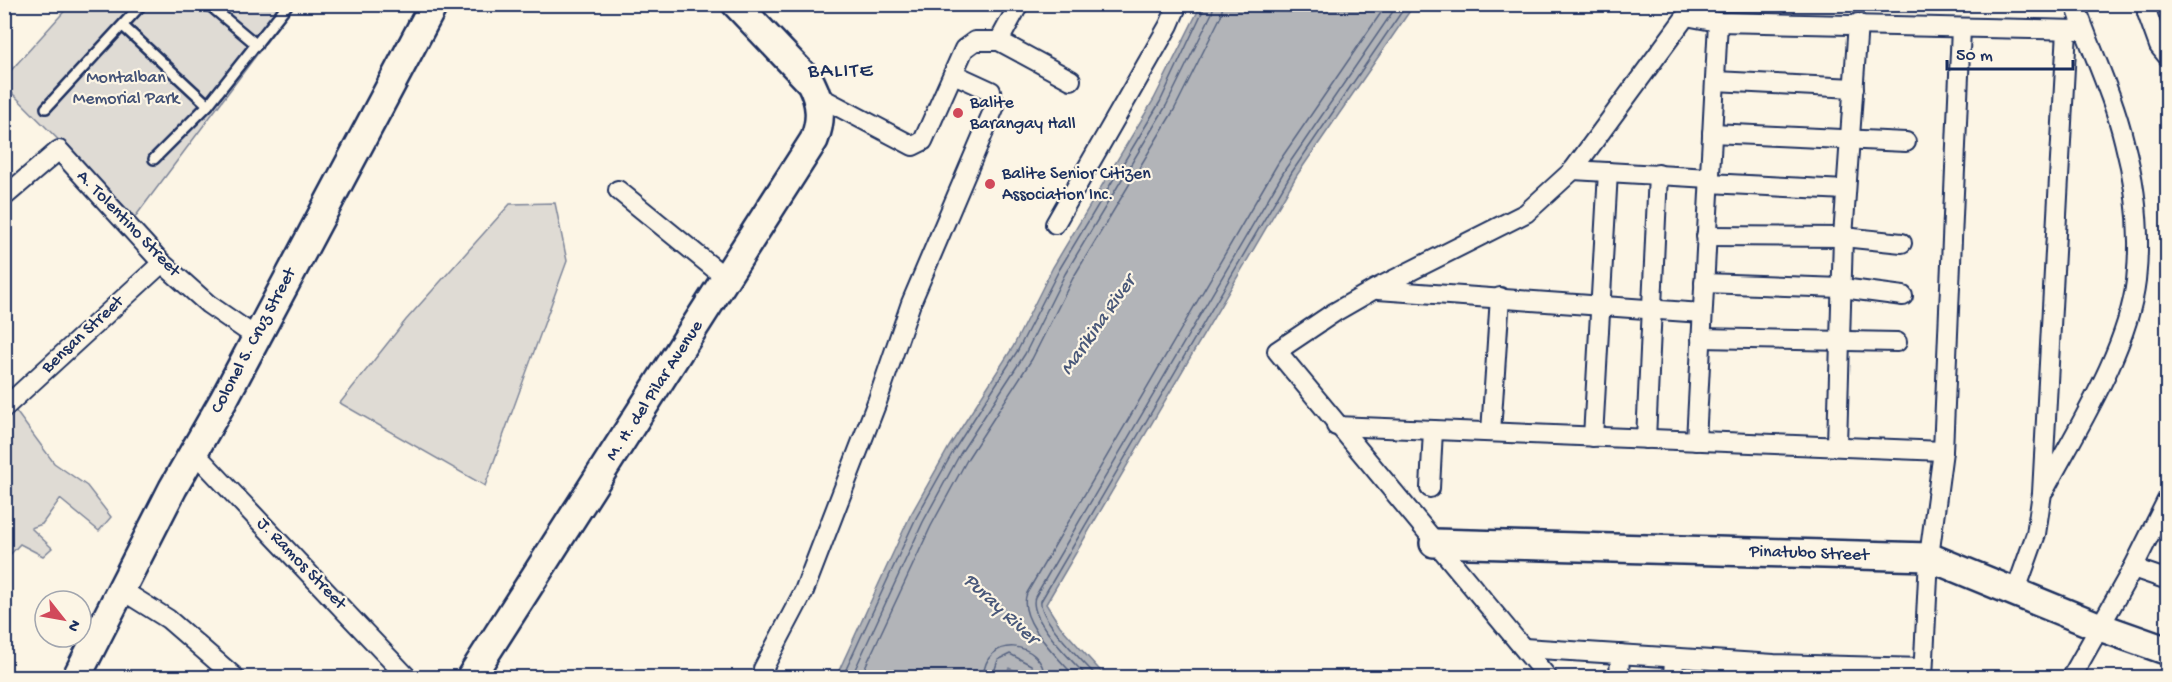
<svg xmlns="http://www.w3.org/2000/svg" width="2172" height="682" viewBox="0 0 2172 682" font-family="'Gochi Hand',sans-serif">
<style>
.green{fill:#dfdbd4;stroke:#7d8599;stroke-width:1.5}
.water{fill:#b2b4b8;stroke:#767f94;stroke-width:1.5}
.lines{fill:none;stroke-linecap:round;stroke-linejoin:round}
.shore{stroke:#576482;stroke-width:1.5}
.lane-casing{stroke:#1b2f5e;stroke-width:14}
.street-casing{stroke:#1b2f5e;stroke-width:22}
.secondary-casing{stroke:#1b2f5e;stroke-width:32}
.lane{stroke:#fcf5e5;stroke-width:9}
.street{stroke:#fcf5e5;stroke-width:18}
.secondary{stroke:#fcf5e5;stroke-width:27}
.poi-dot{fill:#d1495b;stroke:#fcf5e5;stroke-width:2}
.labels{text-anchor:middle;dominant-baseline:central;stroke-width:4.5;stroke-linejoin:round;paint-order:stroke}
.park-label{font-size:18px;fill:#425176;stroke:#fcf5e5}
.poi-label{font-size:18px;fill:#1b2f5e;stroke:#fcf5e5;text-anchor:start}
.street-label{font-size:18px;fill:#1b2f5e;stroke:#fcf5e5}
.water-label{font-size:20px;font-style:italic;fill:#485779;stroke:#fcf5e5}
.quarter-label{font-size:21px;letter-spacing:1.5px;fill:#1b2f5e;stroke:#fcf5e5}
</style>
<rect width="100%" height="100%" fill="#fcf5e5"/>
<filter id="ink" filterUnits="userSpaceOnUse"><feTurbulence type="fractalNoise" baseFrequency=".0167" numOctaves="2"/><feDisplacementMap in="SourceGraphic" scale="12" xChannelSelector="R" yChannelSelector="G"/><feConvolveMatrix kernelMatrix="1 2 1 2 8 2 1 2 1" color-interpolation-filters="sRGB"/></filter>
<g filter="url(#ink)">
<!-- green -->
<g class="green">
<polygon points="70,5 294,5 135,217 5,86 5,77"/>
<polygon points="555,203 567,261 485,486 340,403 406,320 510,204"/>
<polygon points="15,410 54,463 87,486 111,517 99,531 60,499 42,524 31,528 52,548 43,556 20,544 5,560 4,415"/>
</g>
<!-- water -->
<polygon class="water" points="1201,5 1414,5 1297,175 1046,604 1060,626 1106,677 1027,677 1009,668 1004,677 836,677 910,516 949,447 1013,347 1053,267 1154,99"/>
<g class="lines">
<!-- shore -->
<g class="shore">
<polyline points="842,678 916,518 954,450 1018,350 1059,270 1160,102 1206,4"/>
<polyline points="851,678 923,522 960,454 1025,354 1065,274 1166,106 1212,13 1214,4"/>
<polyline points="860,678 931,526 968,458 1032,359 1073,278 1174,110 1221,16 1223,4"/>
<path d="M983,678C985,632 1043,641 1045,678"/>
<polyline points="992,678 998,660 1010,654 1031,665 1036,678"/>
<path d="M1076,678C1059,658 1016,620 1027,593L1278,163L1387,4"/>
<path d="M1088,678C1074,662 1027,619 1035,597L1286,168L1398,4"/>
<path d="M1098,678C1085,663 1038,619 1041,601L1292,172L1407,4"/>
</g>
<defs>
<g id="lane">
<polyline points="208,4 257,45"/>
<polyline points="123,26 208,105"/>
<polyline points="46,108 142,4"/>
<polyline points="154,159 208,105 288,4"/>
</g>
<g id="street">
<polyline points="2151,4 2147,13 2159,46 2168,57"/>
<polyline points="1686,16 1718,22 2079,30"/>
<polyline points="999,41 1019,4"/>
<polyline points="1715,81 1854,88"/>
<polyline points="818,96 913,146 923,141 964,49 975,41 999,41 1071,80"/>
<polyline points="1712,133 1906,142"/>
<polyline points="1573,170 1709,178"/>
<polyline points="1709,183 1846,190"/>
<polyline points="618,190 727,279"/>
<polyline points="4,197 59,150 162,263 208,304 256,337"/>
<polyline points="1055,224 1169,25 1178,4"/>
<polyline points="1706,236 1843,237 1902,243"/>
<polyline points="1704,283 1842,288 1903,296"/>
<polyline points="1378,290 1702,313"/>
<polyline points="1701,338 1897,342"/>
<polyline points="4,408 162,263"/>
<polyline points="1336,426 1943,451"/>
<polyline points="1491,432 1500,297"/>
<polyline points="1593,437 1608,172"/>
<polyline points="1646,439 1658,174"/>
<polyline points="1696,441 1718,22"/>
<polyline points="1837,444 1843,237 1858,23"/>
<polyline points="193,451 408,678"/>
<polyline points="1430,488 1433,430"/>
<path d="M2045,489C2077,429 2128,349 2136,281C2141,236 2136,186 2124,141C2113,95 2091,50 2075,4"/>
<polyline points="2133,568 2168,580"/>
<polyline points="120,589 168,619 236,678"/>
<polyline points="2015,593 2036,534 2042,493 2067,30"/>
<polyline points="1524,648 1774,664 1923,668"/>
<polyline points="763,669 804,591 877,402 911,303 995,106 991,91 954,74"/>
<polyline points="1548,678 1277,351 1335,312 1375,289 1526,213 1573,170 1686,16 1691,4"/>
<polyline points="1619,678 1620,654"/>
<polyline points="1673,678 1674,658"/>
<polyline points="1923,678 1929,557 1943,451 1961,28"/>
<polyline points="2071,678 2133,568 2168,498"/>
</g>
<g id="secondary">
<polyline points="1434,543 1929,557 2100,627 2168,651"/>
<polyline points="76,678 173,488 223,401 434,4"/>
<path d="M470,678L814,140C822,120 821,103 811,83L736,4"/>
</g>
</defs>
<!-- lane casing -->
<use href="#lane" class="lane-casing"/>
<!-- street casing -->
<use href="#street" class="street-casing"/>
<!-- secondary casing -->
<use href="#secondary" class="secondary-casing"/>
<!-- lane -->
<use href="#lane" class="lane"/>
<!-- street -->
<use href="#street" class="street"/>
<!-- secondary -->
<use href="#secondary" class="secondary"/>
</g>
</g>
<!-- markers -->
<g class="poi-dot">
<circle cx="958" cy="113" r="6"/>
<circle cx="990" cy="184" r="6"/>
</g>
<g class="labels">
<!-- park labels -->
<g class="park-label">
<text x="126" y="78">Montalban<tspan x="126" dy="21">Memorial Park</tspan></text>
</g>
<!-- poi labels -->
<g class="poi-label">
<text x="970" y="103">Balite<tspan x="970" dy="21">Barangay Hall</tspan></text>
<text x="1002" y="174">Balite Senior Citizen<tspan x="1002" dy="21">Association Inc.</tspan></text>
</g>
<!-- street labels -->
<g class="street-label">
<text transform="translate(128 224) rotate(46)">A. Tolentino Street</text>
<text transform="translate(83 335) rotate(-43)">Bensan Street</text>
<text transform="translate(254 341) rotate(-62)">Colonel S. Cruz Street</text>
<text transform="translate(655 391) rotate(-57)">M. H. del Pilar Avenue</text>
<text transform="translate(1809 554) rotate(2)">Pinatubo Street</text>
<text transform="translate(301 564) rotate(46)">J. Ramos Street</text>
</g>
<!-- water labels -->
<g class="water-label">
<text transform="translate(1099 326) rotate(-55)">Marikina River</text>
<text transform="translate(1000 610) rotate(43)">Puray River</text>
</g>
<!-- quarter labels -->
<g class="quarter-label">
<text x="841" y="72">BALITE</text>
</g>
</g>
<!-- margin -->
<rect width="2172" height="682" fill="none" stroke="#fcf5e5" stroke-width="24"/>
<rect x="12" y="12" width="2148" height="658" fill="none" stroke="#1b2f5e" stroke-width="2" filter="url(#ink)"/>
<!-- north arrow -->
<g transform="translate(63 619) rotate(121)"><circle r="28" fill="#fcf5e5" stroke="#a2a6af" stroke-width="1.5"/>
<path d="M0-4.5L10 22L0 15L-10 22Z" fill="#d1495b"/>
<text y="-9" font-size="16" font-weight="bold" text-anchor="middle" fill="#1b2f5e">N</text>
</g>
<!-- scale -->
<path d="M1947 60v9h126v-9" fill="none" stroke="#1b2f5e" stroke-width="3"/>
<text x="1956" y="60" font-size="18" fill="#1b2f5e" stroke="#fcf5e5" stroke-width="4.5" paint-order="stroke">50 m</text>
</svg>
